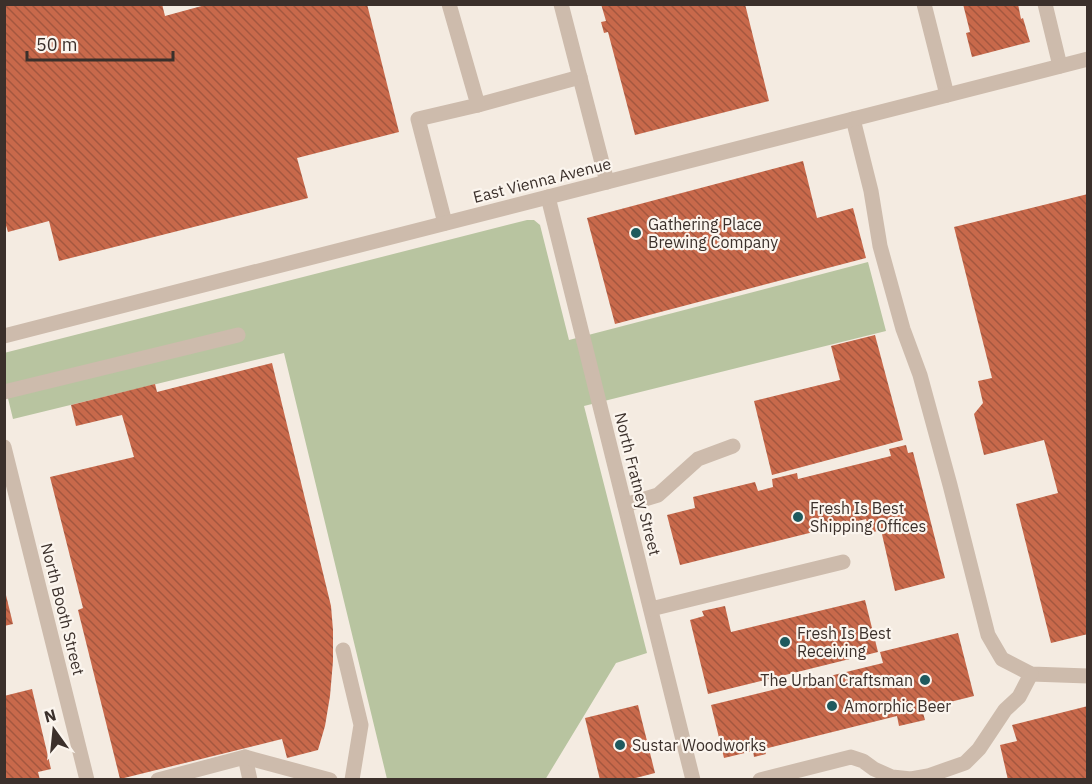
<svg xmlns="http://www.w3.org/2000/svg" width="1092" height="784" viewBox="0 0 1092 784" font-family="'IBM Plex Sans',sans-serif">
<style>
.green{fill:#b8c4a0}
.building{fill:url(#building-back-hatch)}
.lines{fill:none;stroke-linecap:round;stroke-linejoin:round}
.minor{stroke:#cdbbac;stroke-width:15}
.poi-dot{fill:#1f5a5e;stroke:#fbf5ee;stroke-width:2}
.labels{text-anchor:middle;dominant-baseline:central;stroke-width:4.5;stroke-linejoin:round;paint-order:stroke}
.street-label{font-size:16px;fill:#3b302b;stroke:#fbf5ee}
.poi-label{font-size:16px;fill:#3b302b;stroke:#fbf5ee;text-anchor:start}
</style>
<defs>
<pattern id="building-back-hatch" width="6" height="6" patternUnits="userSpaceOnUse" patternTransform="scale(1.5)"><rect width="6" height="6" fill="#c8694b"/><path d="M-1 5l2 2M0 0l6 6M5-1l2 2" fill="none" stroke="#a4573f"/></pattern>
</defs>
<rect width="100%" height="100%" fill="#f4ebe1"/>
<!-- green -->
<polygon class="green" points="527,220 534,220 540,225 569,340 868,262 886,331 584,406 647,653 616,663 545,780 387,779 284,353 13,419 5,386 4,353"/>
<!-- building -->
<g class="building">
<polygon points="4,4 162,4 165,16 209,4 367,4 399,132 297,158 308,198 59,261 49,221 8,232 4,219"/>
<polygon points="601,4 745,4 769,101 635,135 608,32 604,33 601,22 606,21"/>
<polygon points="963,4 1018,4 1021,19 1023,18 1030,42 972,57 966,33 970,32"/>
<polygon points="803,161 817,218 853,208 866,258 615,324 587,218"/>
<polygon points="1088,194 1088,634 1051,643 1016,504 1058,493 1044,440 984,455 974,414 983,403 978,381 992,378 954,227"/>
<polygon points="875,335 903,440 772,475 754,401 840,380 831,346"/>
<polygon points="272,363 331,606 333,630 333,661 330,696 325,726 318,750 287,758 282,739 120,779 78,610 83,608 50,477 134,457 122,415 76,426 71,405 155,384 157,392"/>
<polygon points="906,445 908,453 913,452 945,578 895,591 881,530 870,533 866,519 680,565 667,515 695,508 693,497 755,482 758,491 773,487 772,479 797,473 798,479 891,456 889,449"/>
<polygon points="5,591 13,624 4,626 4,592"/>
<polygon points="865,600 878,652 708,694 690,620 704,616 702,611 725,606 731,632"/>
<polygon points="958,633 974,696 922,709 925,720 899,726 897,716 764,749 766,754 754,757 753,751 724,758 711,705 883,663 880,652"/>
<polygon points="32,689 51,769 38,772 40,780 4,780 4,696"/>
<polygon points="638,705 655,773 628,780 600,780 585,718"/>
<polygon points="1088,706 1088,780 1008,780 1000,745 1017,741 1012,725"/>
</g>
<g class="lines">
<!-- minor -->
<g class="minor">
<polyline points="561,4 607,182"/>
<polyline points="924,4 947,95"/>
<polyline points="1045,4 1060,66"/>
<polyline points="478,105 580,77"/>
<polyline points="853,119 871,191 880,246 903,329 920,375 950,485 988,635 1002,659 1031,674 1088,676"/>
<polyline points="548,197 693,780"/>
<polyline points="445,223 418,119 478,105 449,4"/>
<polyline points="4,336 1088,59"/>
<polyline points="4,392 238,335"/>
<polyline points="4,447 87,780"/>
<polyline points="625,505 658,495 698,459 733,446"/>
<polyline points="651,609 843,562"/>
<polyline points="343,650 361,725 352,780"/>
<polyline points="245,757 250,780"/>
<polyline points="158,780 245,757 330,780"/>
<polyline points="760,780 851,757 863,761 874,769 892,777 911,779 928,776 965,763 979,749 1005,710 1019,697 1031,674"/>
</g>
</g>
<!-- markers -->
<g class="poi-dot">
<circle cx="636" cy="233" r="6"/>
<circle cx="798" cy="517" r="6"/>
<circle cx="785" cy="642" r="6"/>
<circle cx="925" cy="680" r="6"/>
<circle cx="832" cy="706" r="6"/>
<circle cx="620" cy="745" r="6"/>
</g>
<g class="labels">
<!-- street labels -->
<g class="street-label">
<text transform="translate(542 180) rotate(-14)">East Vienna Avenue</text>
<text transform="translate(638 484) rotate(76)">North Fratney Street</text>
<text transform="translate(63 609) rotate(76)">North Booth Street</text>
</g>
<!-- poi labels -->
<g class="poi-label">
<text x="648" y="224">Gathering Place<tspan x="648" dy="18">Brewing Company</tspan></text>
<text x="810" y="508">Fresh Is Best<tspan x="810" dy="18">Shipping Offices</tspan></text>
<text x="797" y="633">Fresh Is Best<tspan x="797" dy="18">Receiving</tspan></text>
<text x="913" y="680" text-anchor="end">The Urban Craftsman</text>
<text x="844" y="706">Amorphic Beer</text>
<text x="632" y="745">Sustar Woodworks</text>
</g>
</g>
<!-- border -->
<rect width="1092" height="784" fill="none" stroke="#3b302b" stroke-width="12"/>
<!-- north arrow -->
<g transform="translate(54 730) rotate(345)" stroke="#fbf5ee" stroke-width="4.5" paint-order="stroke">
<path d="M0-4.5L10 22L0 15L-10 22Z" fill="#3b302b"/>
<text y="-9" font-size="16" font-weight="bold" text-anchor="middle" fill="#3b302b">N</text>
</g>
<!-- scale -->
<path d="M27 51v9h146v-9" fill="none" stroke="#3b302b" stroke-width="3"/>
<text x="36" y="51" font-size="18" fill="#3b302b" stroke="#fbf5ee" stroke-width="4.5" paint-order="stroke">50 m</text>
</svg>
